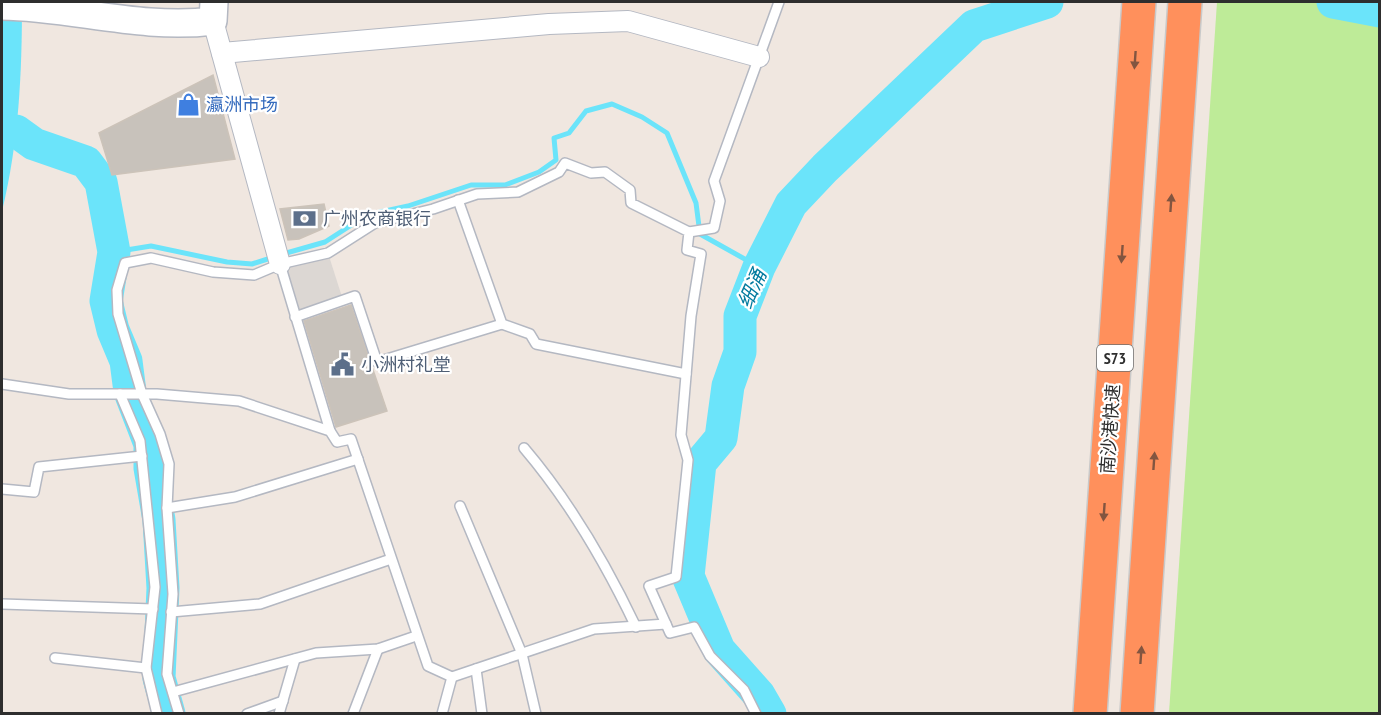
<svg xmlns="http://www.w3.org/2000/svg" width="1381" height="715" viewBox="0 0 1381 715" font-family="'PT Sans Narrow','Noto Sans SC',sans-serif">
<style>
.green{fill:#beeb98}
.plaza{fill:#dcd7d3}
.water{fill:#6be4fa}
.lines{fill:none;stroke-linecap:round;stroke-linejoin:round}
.stream{stroke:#6be4fa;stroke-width:5}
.river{stroke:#6be4fa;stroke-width:33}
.building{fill:#c8c2bb;stroke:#ccc3b9;stroke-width:1.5}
.service-casing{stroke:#b4b8c2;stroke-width:12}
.minor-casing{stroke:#b4b8c2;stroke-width:22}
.secondary-casing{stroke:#b4b8c2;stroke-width:30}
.motorway-casing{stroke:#c9c9c9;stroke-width:36}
.service{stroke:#fff;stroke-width:9}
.minor{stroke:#fff;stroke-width:20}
.secondary{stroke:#fff;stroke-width:27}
.motorway{stroke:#ff905c;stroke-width:33}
.oneway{fill:#825540}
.labels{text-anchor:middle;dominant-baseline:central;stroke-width:4.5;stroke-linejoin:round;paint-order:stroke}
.shield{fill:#fff;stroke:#6d6d6d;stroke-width:1.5}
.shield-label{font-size:16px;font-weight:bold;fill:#2e2e2e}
.shop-label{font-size:18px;fill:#366cbe;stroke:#fff;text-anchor:start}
.service-label{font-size:18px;fill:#4e5e75;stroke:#fff;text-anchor:start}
.street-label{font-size:18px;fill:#2e2e2e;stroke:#fff}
.water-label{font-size:20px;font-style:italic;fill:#037b9f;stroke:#fff}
</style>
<rect width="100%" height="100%" fill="#f0e7e0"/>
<!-- green -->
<polygon class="green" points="1217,2 1379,2 1379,713 1169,713"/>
<!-- plaza -->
<polygon class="plaza" points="328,253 343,300 295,317 280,264"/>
<!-- water -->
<path class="water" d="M2,2H22C22,73 19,141 2,211Z"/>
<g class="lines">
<!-- stream -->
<g class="stream">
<polyline points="114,252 151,246 227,262 252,264 274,257"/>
<polyline points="283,254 325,242 367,215 408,206 471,185 505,185 539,172 556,160 554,138 569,133 586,111 612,104 642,117 667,133 696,203 700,234 759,267"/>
</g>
<!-- river -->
<g class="river">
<polyline points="1333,2 1380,11"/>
<polyline points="16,131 34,144 86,162 101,182 114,252 106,301 113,330 126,361 130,392 150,444 150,468 159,520 163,588 159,678 169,714"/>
<polyline points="770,714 759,695 719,650 688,576 700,463 721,438 728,386 740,352 740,316 759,267 791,204 825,168 974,26 1047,2"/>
</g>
</g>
<!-- building -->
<g class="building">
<polygon points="213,75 235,159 112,175 99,133"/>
<polygon points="324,204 329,226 299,239 288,240 280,209"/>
<polygon points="351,305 387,411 336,427 304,321"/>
</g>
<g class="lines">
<defs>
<g id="service">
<polyline points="458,200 502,324 530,334 536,344 686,374"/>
<polyline points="689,232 714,228 720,201 714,181 779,2"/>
<polyline points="280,264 330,431"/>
<polyline points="295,317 355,296 377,362 502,324"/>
<polyline points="2,384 69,394 157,394 239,401 330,431 337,442 351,439 428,666 452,677 442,714"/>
<polyline points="120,394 140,441 155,587 146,668 157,714"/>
<path d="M524,448C570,502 606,564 636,627"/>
<polyline points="2,489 34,492 39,467 142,456"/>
<polyline points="460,506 522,654 536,714"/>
<polyline points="167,508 235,497 358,459"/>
<polyline points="2,604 153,609"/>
<polyline points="171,612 260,604 391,559"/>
<polyline points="55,658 146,668"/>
<polyline points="476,669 482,714"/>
<polyline points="452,677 594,629 666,624"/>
<polyline points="173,692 316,653 378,649 416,636"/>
<polyline points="179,714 167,674 173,594 167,508 169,464 160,434 142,394 118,314 117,290 125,263 151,258 213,272 254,275 280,264 328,253 375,223 433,209 477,194 518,192 559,172 565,163 591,173 605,172 630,190 631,203 689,232 687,250 701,254 691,316 681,435 688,460 676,577 649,586 670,633 694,627 710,656 744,690 756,714"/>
<polyline points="247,714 283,701"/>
<polyline points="279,714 295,659"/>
<polyline points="353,714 378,649"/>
</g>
<g id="minor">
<polyline points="213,21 280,264"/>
<polyline points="222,53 549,24 628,21 759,57"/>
</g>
<path id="secondary" d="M2,6C72,7 142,30 213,21L214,2"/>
<g id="motorway">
<polyline points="1090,714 1139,2"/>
<polyline points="1137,714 1185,2"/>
</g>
</defs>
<!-- service casing -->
<use href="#service" class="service-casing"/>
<!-- minor casing -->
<use href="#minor" class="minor-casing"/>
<!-- secondary casing -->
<use href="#secondary" class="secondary-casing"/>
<!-- motorway casing -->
<use href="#motorway" class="motorway-casing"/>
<!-- service -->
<use href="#service" class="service"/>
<!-- minor -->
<use href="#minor" class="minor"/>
<!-- secondary -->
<use href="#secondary" class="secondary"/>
<!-- motorway -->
<use href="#motorway" class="motorway"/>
</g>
<!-- one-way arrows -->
<defs><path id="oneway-solid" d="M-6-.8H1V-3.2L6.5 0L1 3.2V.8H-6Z" transform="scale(1.5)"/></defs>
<g class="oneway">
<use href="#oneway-solid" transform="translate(1135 60) rotate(94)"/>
<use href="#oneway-solid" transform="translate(1171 203) rotate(-86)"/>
<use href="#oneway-solid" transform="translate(1122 254) rotate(94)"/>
<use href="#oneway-solid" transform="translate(1154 461) rotate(-86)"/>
<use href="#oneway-solid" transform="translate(1104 512) rotate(94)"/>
<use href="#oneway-solid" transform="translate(1141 655) rotate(-86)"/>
</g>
<!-- icons -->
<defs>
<symbol id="shop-bare" viewBox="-9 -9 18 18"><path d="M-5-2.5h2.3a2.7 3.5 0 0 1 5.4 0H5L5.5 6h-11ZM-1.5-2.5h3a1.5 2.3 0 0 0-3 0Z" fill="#3f7fe0" stroke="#fff" stroke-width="2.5" paint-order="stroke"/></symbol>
<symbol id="bank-bare" viewBox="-9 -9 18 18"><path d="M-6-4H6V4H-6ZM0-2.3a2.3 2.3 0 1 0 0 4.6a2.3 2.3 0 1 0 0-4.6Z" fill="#5c6f8a" stroke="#fff" stroke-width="2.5" paint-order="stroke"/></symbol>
<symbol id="civic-bare" viewBox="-9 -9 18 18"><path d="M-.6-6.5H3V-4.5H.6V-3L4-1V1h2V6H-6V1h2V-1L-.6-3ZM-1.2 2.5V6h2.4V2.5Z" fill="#5c6f8a" stroke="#fff" stroke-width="2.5" paint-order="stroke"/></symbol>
</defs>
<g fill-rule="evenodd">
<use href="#shop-bare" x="172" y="88" width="33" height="33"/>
<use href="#bank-bare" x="288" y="202" width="33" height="33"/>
<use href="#civic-bare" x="326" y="348" width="33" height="33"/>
</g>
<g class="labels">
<!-- shield labels -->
<rect class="shield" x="1097" y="345" width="36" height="26" rx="4.5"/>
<g class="shield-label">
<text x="1115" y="358">S73</text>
</g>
<!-- shop labels -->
<g class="shop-label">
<text x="206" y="104">瀛洲市场</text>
</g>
<!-- service labels -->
<g class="service-label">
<text x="323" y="218">广州农商银行</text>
<text x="361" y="364">小洲村礼堂</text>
</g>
<!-- street labels -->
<g class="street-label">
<text transform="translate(1110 429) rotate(-86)">南沙港快速</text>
</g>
<!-- water labels -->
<g class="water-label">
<text transform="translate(752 289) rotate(-66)">细涌</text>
</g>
</g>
<!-- border -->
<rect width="1381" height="715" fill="none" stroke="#2e2e2e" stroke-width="6"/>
</svg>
